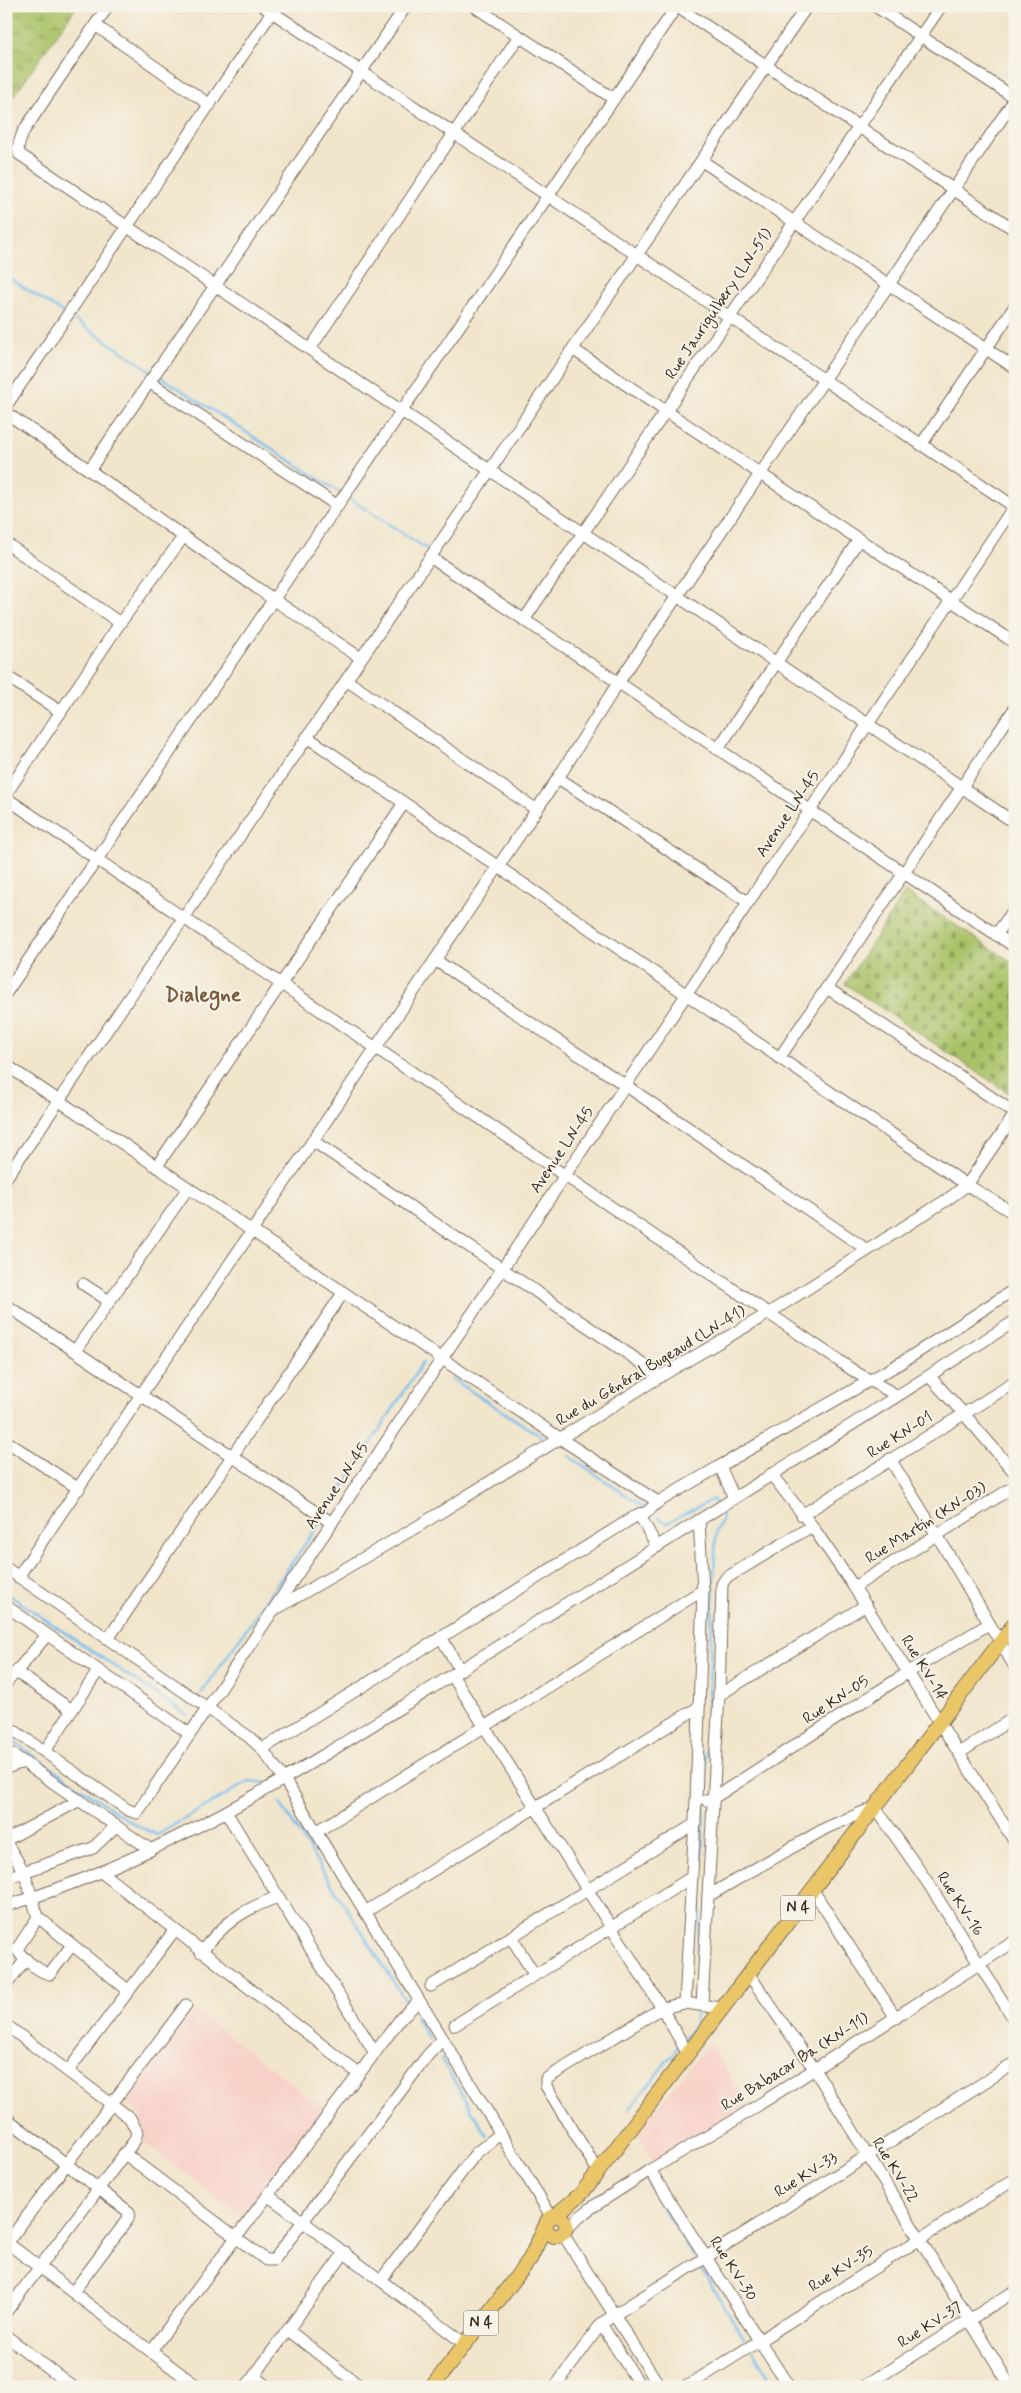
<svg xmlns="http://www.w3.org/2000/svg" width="1021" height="2393" viewBox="0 0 1021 2393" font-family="Mynerve,sans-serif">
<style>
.built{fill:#f7d1c8}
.wetland{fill:url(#wetland-marsh);stroke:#727642}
.cemetery{fill:url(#cemetery-stones);stroke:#727642}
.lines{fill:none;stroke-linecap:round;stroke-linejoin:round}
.stream{stroke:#76bdee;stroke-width:2.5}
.minor-casing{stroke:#7b6b5b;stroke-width:13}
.major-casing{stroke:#7b6b5b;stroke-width:16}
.minor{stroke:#fff;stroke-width:11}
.major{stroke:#eac669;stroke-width:14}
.labels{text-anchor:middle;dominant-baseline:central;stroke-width:4;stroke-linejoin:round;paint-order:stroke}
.shield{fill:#f7f3e8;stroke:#73665b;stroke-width:1}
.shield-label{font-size:15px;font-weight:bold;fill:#3b2a1e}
.street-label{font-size:16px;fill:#3b2a1e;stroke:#f7f3e8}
.district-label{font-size:21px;font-weight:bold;fill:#79593c;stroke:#f7f3e8}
</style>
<defs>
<pattern id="wetland-marsh" width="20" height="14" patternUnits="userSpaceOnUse" patternTransform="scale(1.25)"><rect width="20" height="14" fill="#a9c267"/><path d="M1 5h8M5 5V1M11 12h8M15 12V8" fill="none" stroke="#8b9e54"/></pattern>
<pattern id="cemetery-stones" width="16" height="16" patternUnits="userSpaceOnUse" patternTransform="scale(1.25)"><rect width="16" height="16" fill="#a9c267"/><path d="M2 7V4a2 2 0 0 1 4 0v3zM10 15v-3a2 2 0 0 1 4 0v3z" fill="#8b9e54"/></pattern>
</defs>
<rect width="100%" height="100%" fill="#f7f3e8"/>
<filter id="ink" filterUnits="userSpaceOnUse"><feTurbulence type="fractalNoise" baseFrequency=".02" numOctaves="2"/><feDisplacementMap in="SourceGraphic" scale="10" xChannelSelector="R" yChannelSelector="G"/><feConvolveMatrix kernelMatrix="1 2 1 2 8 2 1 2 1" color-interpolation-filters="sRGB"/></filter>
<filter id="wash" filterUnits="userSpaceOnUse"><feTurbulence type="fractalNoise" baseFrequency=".0096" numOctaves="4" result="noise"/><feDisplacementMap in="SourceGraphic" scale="20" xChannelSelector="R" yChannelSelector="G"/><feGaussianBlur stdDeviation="1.12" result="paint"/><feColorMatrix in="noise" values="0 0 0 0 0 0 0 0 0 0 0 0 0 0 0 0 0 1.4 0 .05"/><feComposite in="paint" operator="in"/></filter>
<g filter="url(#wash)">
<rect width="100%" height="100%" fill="#f1e5cb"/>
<!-- built -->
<g class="built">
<polygon points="195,2010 325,2109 247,2213 241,2215 146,2144 139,2110 128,2102"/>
<polygon points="710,2042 747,2105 655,2166 637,2132"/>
</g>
<!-- wetland -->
<polygon class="wetland" points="6,6 77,6 6,107"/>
<!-- cemetery -->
<polygon class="cemetery" points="905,892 1015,964 1015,1087 1010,1094 845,984"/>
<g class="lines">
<!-- stream -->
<g class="stream">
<polyline points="6,276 65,314"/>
<polyline points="70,317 153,372"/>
<polyline points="158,375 342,494"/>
<polyline points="347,497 427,549"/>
<polyline points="452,1379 541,1436"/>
<polyline points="569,1456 645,1508"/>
<polyline points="334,1501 423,1362"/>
<polyline points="658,1517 667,1523 713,1499 716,1505"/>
<polyline points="6,1593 187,1715"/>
<polyline points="201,1694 319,1524"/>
<polyline points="6,1737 134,1824 157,1835 249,1781 267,1783"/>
<polyline points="704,1797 716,1532 723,1517 720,1512"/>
<polyline points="280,1803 405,2000"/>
<polyline points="696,2002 704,1802"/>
<polyline points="415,2017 429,2039"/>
<polyline points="683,2040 695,2025 695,2007"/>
<polyline points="441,2059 487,2136"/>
<polyline points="629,2110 680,2044"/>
<polyline points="648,2184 693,2256"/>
<polyline points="699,2266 744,2338"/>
<polyline points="752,2350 775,2387"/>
</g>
</g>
</g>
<g filter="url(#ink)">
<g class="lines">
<defs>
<g id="minor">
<polyline points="108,6 23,132 18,147 19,154 1015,823"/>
<polyline points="263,6 1015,507"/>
<polyline points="474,6 614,99"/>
<polyline points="676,6 1015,230"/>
<polyline points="875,6 1015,98"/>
<polyline points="95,25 210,105"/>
<polyline points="702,161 1015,368"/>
<polyline points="310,349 519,36"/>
<polyline points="574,350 1015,643"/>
<polyline points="149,382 338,506"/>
<polyline points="6,406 276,6"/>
<path d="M6,413C126,493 240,580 361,658"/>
<polyline points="921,445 1015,306"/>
<polyline points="90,469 406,6"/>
<polyline points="6,543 120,623"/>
<polyline points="430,557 1015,947"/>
<polyline points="524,620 941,6"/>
<polyline points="6,676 61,712"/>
<polyline points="346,680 537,810"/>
<polyline points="307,737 967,1185 1015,1214"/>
<polyline points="718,749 858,541"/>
<polyline points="558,778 748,902"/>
<polyline points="6,794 120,623 184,536"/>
<polyline points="6,798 857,1373 896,1395"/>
<polyline points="996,935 1015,908"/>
<polyline points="435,960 625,1085 866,1249"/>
<polyline points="827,988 1015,1113"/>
<polyline points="6,993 677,6"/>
<polyline points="780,1057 1015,708"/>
<polyline points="6,1065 561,1439 658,1502"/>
<polyline points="313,1141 661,1376"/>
<polyline points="157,1166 404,803"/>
<polyline points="6,1178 807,6"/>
<polyline points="83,1284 109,1301"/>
<polyline points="6,1305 332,1523"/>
<polyline points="75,1351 188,1188"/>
<polyline points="929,1376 964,1414 1015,1473"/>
<polyline points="6,1441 79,1489"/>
<polyline points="890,1459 937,1535 1015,1667"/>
<polyline points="771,1474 812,1526 854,1587 1015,1842"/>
<polyline points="734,1498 720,1466 904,1361 1015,1289"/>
<polyline points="802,1515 1015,1382"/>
<polyline points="657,1547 639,1514 646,1513 658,1502 720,1466"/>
<polyline points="6,1568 249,1737 262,1749 284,1779 551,2216"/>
<polyline points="18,1577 558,778 618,683 1015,99"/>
<polyline points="854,1587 1015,1486"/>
<polyline points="6,1606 190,1734"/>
<polyline points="276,1609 420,1525 661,1376 769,1313 948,1199 967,1185 1015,1114"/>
<polyline points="441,1637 460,1670"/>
<polyline points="108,1639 343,1293"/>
<polyline points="16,1672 47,1635"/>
<polyline points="452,1675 662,2008 688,2054"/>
<polyline points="6,1683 16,1672 72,1710"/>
<polyline points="719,1695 866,1605"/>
<polyline points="6,1725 128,1810 137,1813 1015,505"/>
<polyline points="262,1749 639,1514"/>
<polyline points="6,1750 151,1850"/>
<polyline points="45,1751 98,1671"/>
<polyline points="959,1753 1015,1717"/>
<polyline points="6,1768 23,1762"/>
<polyline points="706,1800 712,1799 907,1673 989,1624"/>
<polyline points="226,1812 375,2053"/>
<polyline points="316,1832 703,1590"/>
<polyline points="6,1840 80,1800"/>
<polyline points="6,1842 24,1872 38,1917 129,1991"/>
<polyline points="101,1872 359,2074"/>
<polyline points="6,1878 93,1848 116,1826"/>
<polyline points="812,1889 896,2018"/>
<polyline points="708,1896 826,1828 875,1807 928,1883 1015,2021"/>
<path d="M6,1906C176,1855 324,1755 473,1662C654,1550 835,1436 1015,1321"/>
<polyline points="365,1912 699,1707"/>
<path d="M38,1917L17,1949C21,1958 41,1973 50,1974L72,1945"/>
<polyline points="511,1937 534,1974"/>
<path d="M201,1952C225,1922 242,1910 278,1897"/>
<polyline points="748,1973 815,2070 1011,2387"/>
<polyline points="6,1985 26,1959"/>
<polyline points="431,1986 695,1824"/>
<polyline points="685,2003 696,1800 703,1590 699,1520"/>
<polyline points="702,2005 719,1695 722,1584 726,1578 812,1526"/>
<polyline points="6,2025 130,2118 137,2132 135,2140 6,2312"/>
<polyline points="455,2025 692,1877"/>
<polyline points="68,2071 174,1931"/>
<polyline points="6,2118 129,2212 128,2219 73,2292"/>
<polyline points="125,2154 266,2260 274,2260 427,2056 442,2040"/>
<polyline points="650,2170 789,2387"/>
<polyline points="598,2171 546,2086 546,2079 662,2008 685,2003 721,2008"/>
<polyline points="269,2196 465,2344"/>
<polyline points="566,2228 591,2208 650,2170 735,2120 1015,1941"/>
<polyline points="563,2234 660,2387"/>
<polyline points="6,2242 198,2387"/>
<polyline points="7,2243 186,2005"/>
<polyline points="381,2280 476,2153 500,2134"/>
<polyline points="601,2324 641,2387"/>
<polyline points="288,2330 361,2387"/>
<polyline points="6,2336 73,2387"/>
<polyline points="151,2351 401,2018 419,2001"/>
<polyline points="254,2376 267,2387"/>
<polyline points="246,2387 345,2252"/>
<polyline points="555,2387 601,2324 614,2315 1015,2063"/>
<polyline points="686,2387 1015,2179"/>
<polyline points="863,2387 1015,2291"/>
</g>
<g id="major">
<polyline points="556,2215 582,2193 1015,1623"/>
<circle cx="556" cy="2226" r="10"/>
<polyline points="432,2387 530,2259 545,2227"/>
</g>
</defs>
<!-- minor casing -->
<use href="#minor" class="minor-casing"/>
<!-- major casing -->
<use href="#major" class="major-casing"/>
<!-- minor -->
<use href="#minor" class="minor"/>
<!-- major -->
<use href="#major" class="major"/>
</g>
</g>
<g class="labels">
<!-- shield labels -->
<g class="shield">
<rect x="780.5" y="1895.5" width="35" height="25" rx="4"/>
<rect x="463.5" y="2310.5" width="35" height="25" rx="4"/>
</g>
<g class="shield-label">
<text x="798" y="1908">N 4</text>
<text x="481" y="2323">N 4</text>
</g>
<!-- street labels -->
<g class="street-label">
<text transform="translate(719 304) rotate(-56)">Rue Jaurigulbery (LN-51)</text>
<text transform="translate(788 814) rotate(-56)">Avenue LN-45</text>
<text transform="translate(562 1150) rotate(-56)">Avenue LN-45</text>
<text transform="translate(651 1366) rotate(-31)">Rue du Général Bugeaud (LN-41)</text>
<text transform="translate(900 1435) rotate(-32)">Rue KN-01</text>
<text transform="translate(337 1486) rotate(-56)">Avenue LN-45</text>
<text transform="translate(926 1523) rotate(-32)">Rue Martin (KN-03)</text>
<text transform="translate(924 1668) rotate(58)">Rue KV-14</text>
<text transform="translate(836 1700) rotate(-33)">Rue KN-05</text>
<text transform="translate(960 1904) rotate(57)">Rue KV-16</text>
<text transform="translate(795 2062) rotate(-32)">Rue Babacar Ba (KN-11)</text>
<text transform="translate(895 2170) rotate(58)">Rue KV-22</text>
<text transform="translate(806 2175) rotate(-32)">Rue KV-33</text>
<text transform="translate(733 2269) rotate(57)">Rue KV-30</text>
<text transform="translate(841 2269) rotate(-32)">Rue KV-35</text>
<text transform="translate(930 2325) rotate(-32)">Rue KV-37</text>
</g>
<!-- district labels -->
<g class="district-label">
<text x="203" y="995">Dialegne</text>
</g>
</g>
<!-- margin -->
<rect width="1021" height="2393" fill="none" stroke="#f7f3e8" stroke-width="25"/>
</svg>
